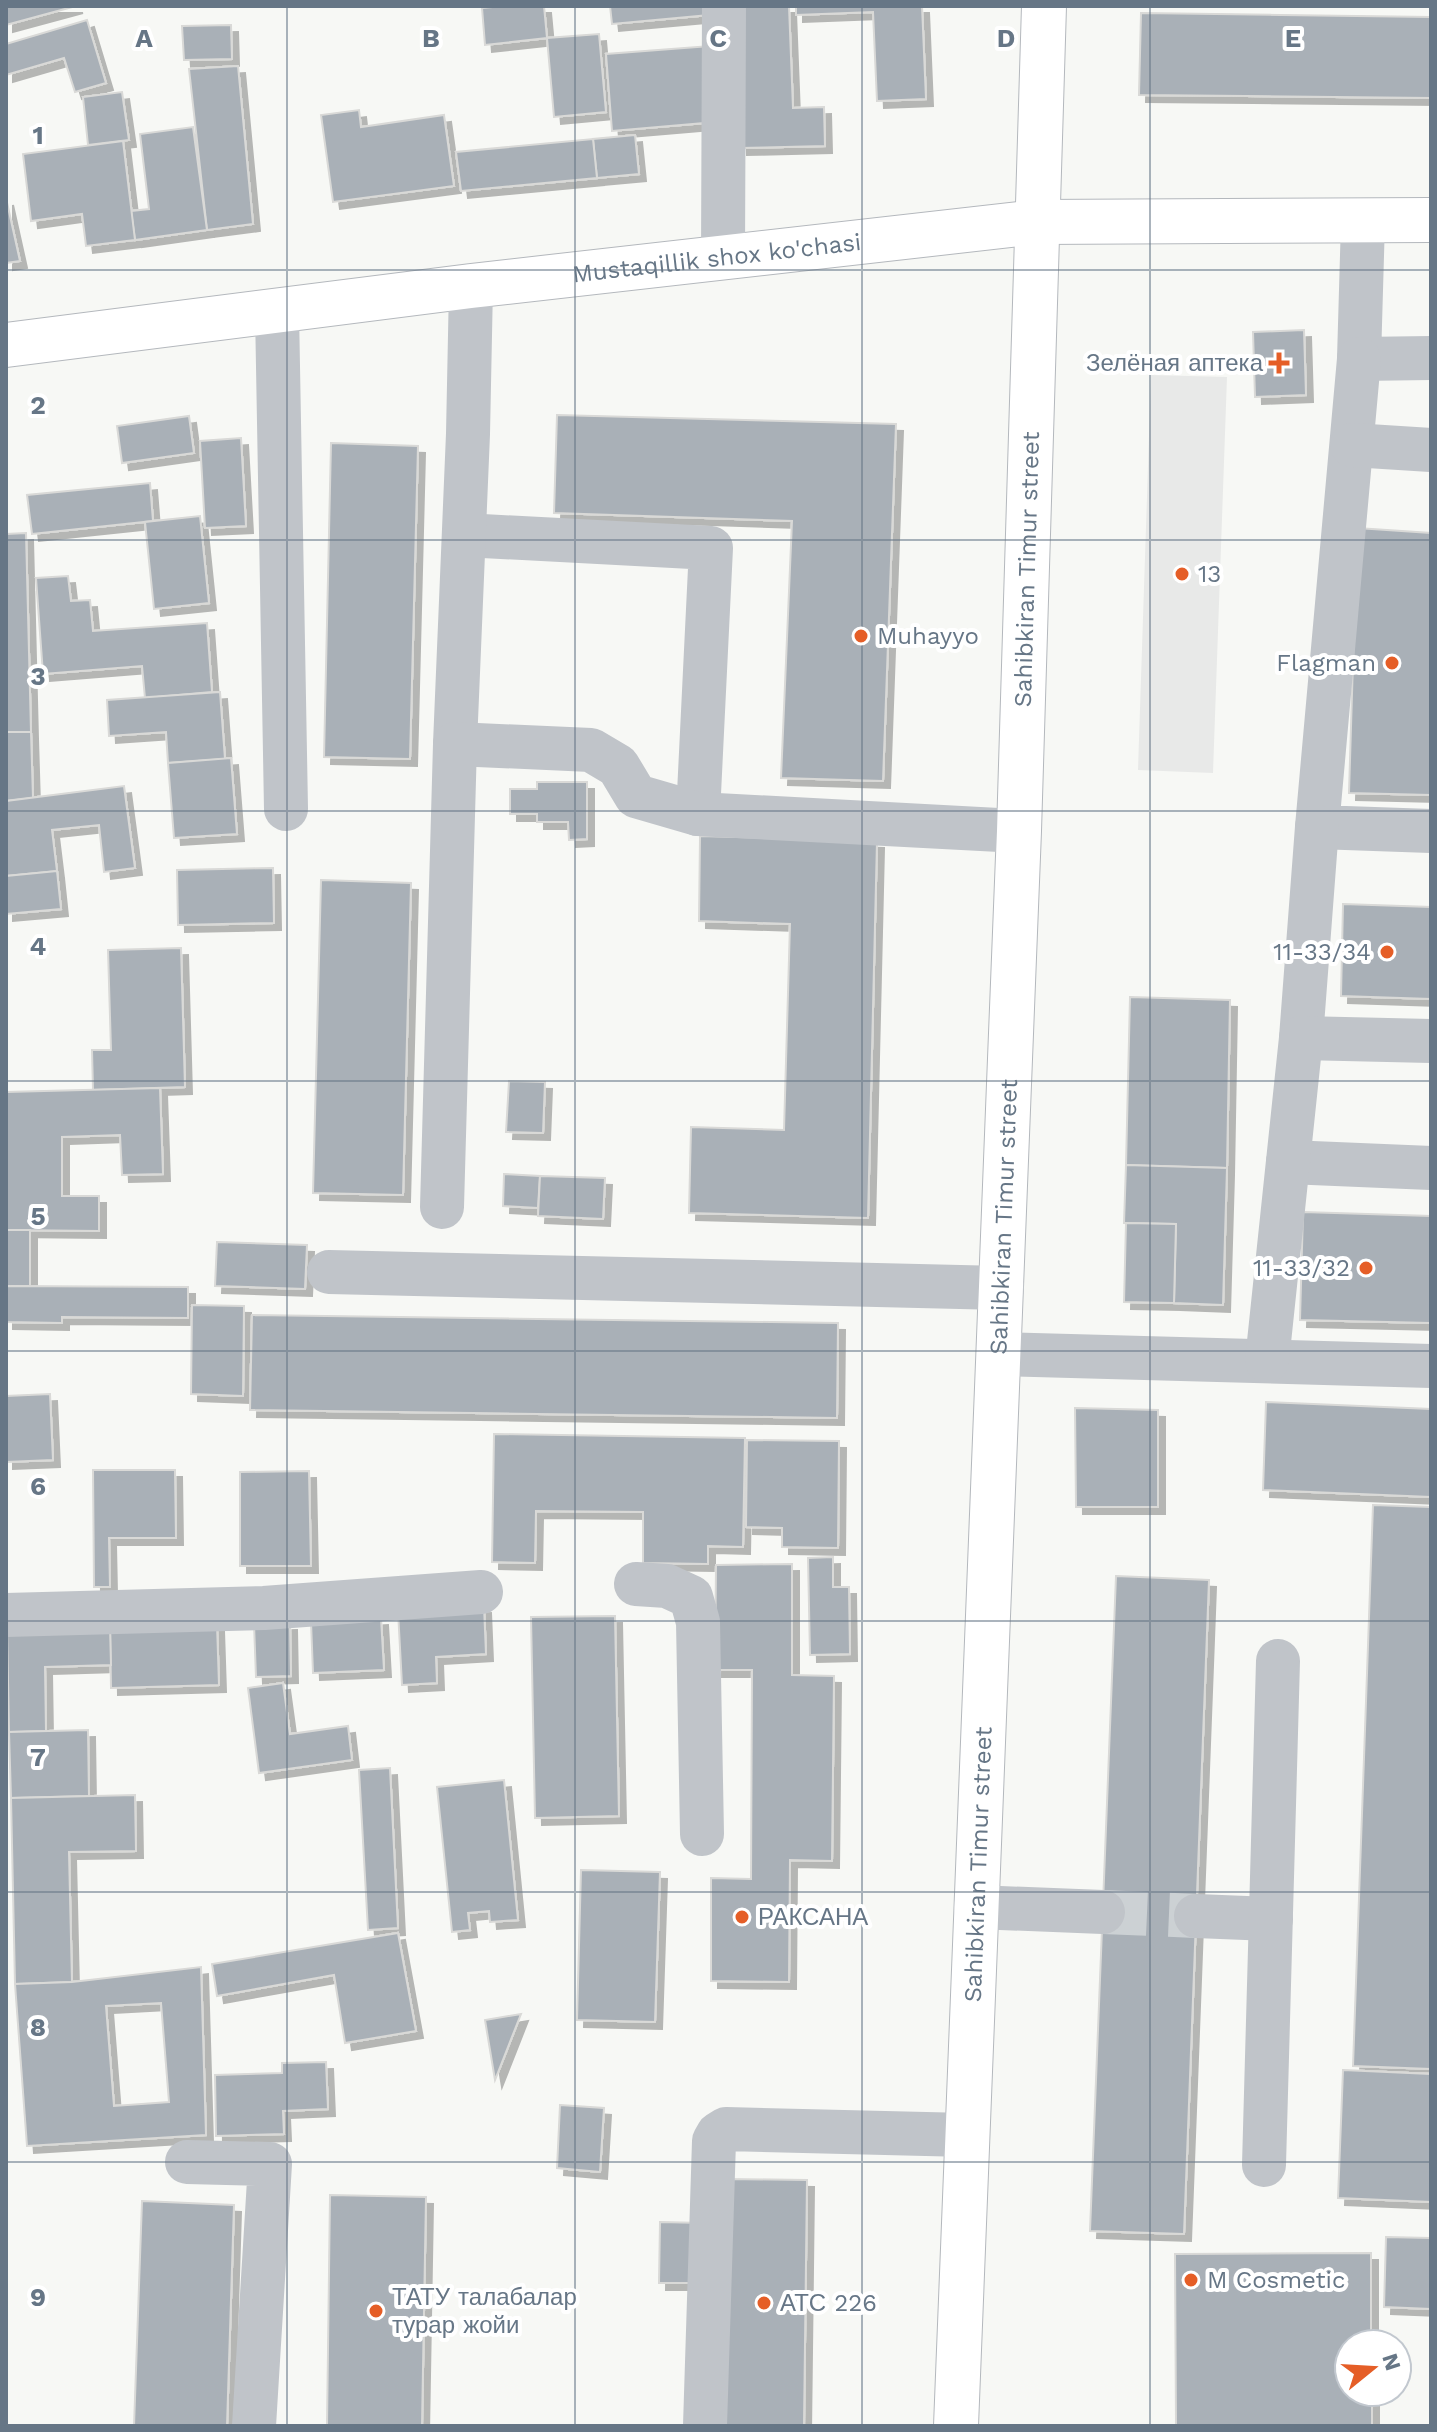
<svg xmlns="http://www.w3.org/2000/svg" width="1437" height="2432" viewBox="0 0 1437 2432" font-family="'Work Sans',sans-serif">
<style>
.built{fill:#e8e9e8}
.building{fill:#a9b0b7;stroke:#d9d9d7;stroke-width:2;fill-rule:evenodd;filter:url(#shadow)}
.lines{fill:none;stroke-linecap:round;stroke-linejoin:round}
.minor-tunnel{stroke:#ccd1d4;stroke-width:44;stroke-dasharray:44 22;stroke-linecap:butt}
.major-casing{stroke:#b4b8bd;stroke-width:46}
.minor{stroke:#c0c4c9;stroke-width:44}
.major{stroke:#fff;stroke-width:44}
.grid{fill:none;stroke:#667686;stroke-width:2;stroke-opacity:0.55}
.poi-dot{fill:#e55e27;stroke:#fff;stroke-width:3}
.labels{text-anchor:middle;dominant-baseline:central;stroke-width:8;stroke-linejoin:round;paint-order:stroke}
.street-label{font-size:24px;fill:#667686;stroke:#fff}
.poi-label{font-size:24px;fill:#667686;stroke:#fff;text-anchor:start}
.grid-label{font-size:26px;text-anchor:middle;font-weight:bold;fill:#667686;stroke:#fff;stroke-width:8;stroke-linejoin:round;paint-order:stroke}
</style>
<defs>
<filter id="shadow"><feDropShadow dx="7" dy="7" stdDeviation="0" flood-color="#0004"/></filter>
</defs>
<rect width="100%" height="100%" fill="#f7f8f5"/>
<!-- built -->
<polygon class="built" points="1151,375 1227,377 1213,773 1138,770"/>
<!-- building -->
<g class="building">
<polygon points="6,6 76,6 6,25"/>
<polygon points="503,6 544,6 547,38 485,45 482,8"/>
<polygon points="610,6 719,6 720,14 612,24"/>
<polygon points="735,6 789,6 793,108 824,107 825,146 740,148"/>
<polygon points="796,6 922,6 926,99 877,101 873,12 796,15"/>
<polygon points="1141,13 1431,17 1431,98 1139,95"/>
<polygon points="87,20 106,83 75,92 64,58 6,75 6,44"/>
<polygon points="231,25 232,59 184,60 182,26"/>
<polygon points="599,34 606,112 554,117 547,38"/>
<polygon points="710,46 716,122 612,131 606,54"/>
<polygon points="238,66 253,224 207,230 189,69"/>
<polygon points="122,92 129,140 88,145 83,97"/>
<polygon points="359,110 361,127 444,115 454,186 333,202 321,115"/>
<polygon points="193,127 207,230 135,240 131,211 149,209 140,134"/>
<polygon points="635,135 639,174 597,178 593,139"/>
<polygon points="593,139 597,178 461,191 456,152"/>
<polygon points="123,141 135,240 86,246 82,214 31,221 23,154"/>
<polygon points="6,198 20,261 6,263"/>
<polygon points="1304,330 1306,395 1255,397 1253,332"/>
<polygon points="557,415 896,424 883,781 781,778 792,521 554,513"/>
<polygon points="189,416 194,453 122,463 117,426"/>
<polygon points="241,438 246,526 205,528 200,441"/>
<polygon points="331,443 418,446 410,759 324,757"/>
<polygon points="150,483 153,521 32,534 27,495"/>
<polygon points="200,516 209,603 154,609 145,522"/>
<polygon points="1357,528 1431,533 1431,795 1349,793"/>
<polygon points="26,533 31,732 6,732 6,534"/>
<polygon points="68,576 71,601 90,600 93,631 207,623 212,692 145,698 142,666 43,674 36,578"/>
<polygon points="220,692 225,759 168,763 166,732 109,736 107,700"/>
<polygon points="6,732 31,732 33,798 6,801"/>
<polygon points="231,758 237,834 174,838 168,763"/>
<polygon points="537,782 587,782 587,839 569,840 568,822 537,822 537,814 510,814 510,789 537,789"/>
<polygon points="124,786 135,868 104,872 99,825 52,830 57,871 6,876 6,801"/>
<polygon points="700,836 877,841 868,1218 689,1213 691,1127 784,1130 790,924 699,921"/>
<polygon points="273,868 274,923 178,925 177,870"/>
<polygon points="57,871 61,909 6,914 6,876"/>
<polygon points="321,880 411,883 403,1195 313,1193"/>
<polygon points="1343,904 1431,907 1431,999 1341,996"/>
<polygon points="181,948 185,1087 93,1090 92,1050 111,1050 108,950"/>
<polygon points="1130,997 1230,1000 1227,1168 1126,1165"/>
<polygon points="509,1081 545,1082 543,1133 506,1132"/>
<polygon points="160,1088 163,1174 122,1175 120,1135 62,1137 62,1196 99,1196 99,1231 6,1230 6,1092"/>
<polygon points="1126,1165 1227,1168 1223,1305 1174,1303 1176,1224 1124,1223"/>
<polygon points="504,1174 540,1176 538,1208 503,1206"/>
<polygon points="540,1176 605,1178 603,1219 538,1216"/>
<polygon points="1303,1212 1431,1216 1431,1323 1300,1320"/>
<polygon points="1126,1223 1176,1224 1174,1303 1124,1302"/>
<rect x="6" y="1230" width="24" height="56"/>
<polygon points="217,1242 307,1245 305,1289 215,1286"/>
<polygon points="6,1286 188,1287 188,1318 62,1317 62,1323 6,1322"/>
<polygon points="192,1305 244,1306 243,1396 191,1394"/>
<polygon points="252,1315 838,1323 837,1418 250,1410"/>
<polygon points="50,1394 53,1460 6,1462 6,1396"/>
<polygon points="1266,1402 1431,1409 1431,1497 1263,1490"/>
<polygon points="1075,1408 1158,1410 1158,1507 1076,1507"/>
<polygon points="494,1434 745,1438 743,1547 708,1546 708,1564 643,1563 643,1512 536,1511 535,1563 492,1562"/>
<polygon points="747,1440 839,1441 838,1548 782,1547 782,1528 746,1527"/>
<polygon points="93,1470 175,1470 176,1538 109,1538 110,1587 94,1587"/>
<polygon points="309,1471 311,1566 240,1566 240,1472"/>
<polygon points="1373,1505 1431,1507 1431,2069 1353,2066"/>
<polygon points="833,1557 833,1587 849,1587 850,1654 810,1655 808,1558"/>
<polygon points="792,1564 792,1675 834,1676 832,1861 790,1860 789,1982 711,1981 711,1878 751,1879 752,1670 715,1670 716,1565"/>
<polygon points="1116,1576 1209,1580 1184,2234 1090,2231"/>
<polygon points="484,1606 486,1654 436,1657 437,1683 402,1685 398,1611"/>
<polygon points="615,1616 619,1816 535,1818 531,1617"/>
<polygon points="381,1618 384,1670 313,1673 311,1622"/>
<polygon points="290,1623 291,1676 256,1677 254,1624"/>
<polygon points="217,1624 219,1685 111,1688 110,1626"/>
<polygon points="110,1626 111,1665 45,1667 46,1731 9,1732 7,1629"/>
<polygon points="283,1683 290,1734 348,1726 352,1760 259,1773 248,1688"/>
<polygon points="88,1730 89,1796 11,1798 9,1732"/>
<polygon points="390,1768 398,1928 368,1930 359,1770"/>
<polygon points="504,1780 518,1920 490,1922 489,1911 468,1913 470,1930 452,1932 437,1787"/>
<polygon points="135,1795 136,1851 69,1852 72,1982 15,1984 11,1798"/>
<polygon points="581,1870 660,1872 655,2022 577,2020"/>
<polygon points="398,1933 416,2031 345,2043 334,1975 217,1996 212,1964"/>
<path d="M201,1967L206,2135L27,2146L15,1984L72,1982ZM161,2003L169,2102L114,2106L106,2006Z"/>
<polygon points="521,2014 495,2080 485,2020"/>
<polygon points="326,2062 328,2109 283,2111 284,2134 216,2136 215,2075 282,2073 282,2063"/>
<polygon points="1343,2070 1431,2074 1431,2202 1338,2198"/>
<polygon points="560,2105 604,2108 600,2172 557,2168"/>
<polygon points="724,2179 807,2180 804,2426 721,2426"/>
<polygon points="330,2195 426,2197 422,2426 327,2426"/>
<polygon points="142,2201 234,2205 227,2426 134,2426"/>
<polygon points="660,2222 703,2223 702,2283 659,2283"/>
<polygon points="1386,2237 1431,2238 1431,2309 1384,2307"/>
<polygon points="1371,2253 1371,2344 1349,2344 1349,2392 1372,2392 1372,2426 1176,2426 1175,2254"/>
</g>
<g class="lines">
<!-- minor-tunnel -->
<polyline class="minor-tunnel" points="1103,1912 1196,1916"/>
<defs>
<g id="major">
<path id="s1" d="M6,345L471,286L1037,222L1431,220"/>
<path id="s2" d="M956,2426L1019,831L1044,6"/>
</g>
</defs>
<!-- major casing -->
<use href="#major" class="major-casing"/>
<!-- minor -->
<g class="minor">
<polyline points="1363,221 1359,359 1431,358"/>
<polyline points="723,257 724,6"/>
<polyline points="277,311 286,809"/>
<polyline points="1359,359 1317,827 1431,831"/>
<polyline points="1352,445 1431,450"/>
<polyline points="464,535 711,548 698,814"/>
<polyline points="455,744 468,434 471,286"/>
<polyline points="1301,1038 1317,827"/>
<polyline points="1288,1162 1431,1168"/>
<polyline points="442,1207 455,744 591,750 618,766 636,796 698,814 1019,831"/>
<polyline points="329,1272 1002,1288"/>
<polyline points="999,1354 1431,1366"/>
<polyline points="1267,1361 1301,1038 1431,1041"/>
<polyline points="636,1584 667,1586 691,1597 698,1622 702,1834"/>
<polyline points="6,1615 264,1608 481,1592"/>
<polyline points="976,1907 1103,1912"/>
<polyline points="1196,1916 1271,1919"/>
<polyline points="187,2162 270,2164 254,2426"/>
<polyline points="1264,2165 1278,1661"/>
<polyline points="705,2426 714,2141 718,2134 726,2129 967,2135"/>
</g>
<!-- major -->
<use href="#major" class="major"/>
</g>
<!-- grid -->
<path class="grid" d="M287,6V2426M575,6V2426M862,6V2426M1150,6V2426M6,270H1431M6,540H1431M6,811H1431M6,1081H1431M6,1351H1431M6,1621H1431M6,1892H1431M6,2162H1431"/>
<!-- markers -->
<g class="poi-dot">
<path d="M1275 351h8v8h8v8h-8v8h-8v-8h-8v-8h8z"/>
<circle cx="1182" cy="574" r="8"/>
<circle cx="861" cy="636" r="8"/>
<circle cx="1392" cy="663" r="8"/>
<circle cx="1387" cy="952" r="8"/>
<circle cx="1366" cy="1268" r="8"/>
<circle cx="742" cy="1917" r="8"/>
<circle cx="1191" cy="2280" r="8"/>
<circle cx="764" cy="2303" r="8"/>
<circle cx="376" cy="2311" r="8"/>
</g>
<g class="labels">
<!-- street labels -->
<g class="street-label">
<text stroke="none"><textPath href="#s1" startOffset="716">Mustaqillik shox ko'chasi</textPath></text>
<text stroke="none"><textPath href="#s2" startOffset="1858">Sahibkiran Timur street</textPath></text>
<text stroke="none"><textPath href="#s2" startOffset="1210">Sahibkiran Timur street</textPath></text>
<text stroke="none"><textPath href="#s2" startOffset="562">Sahibkiran Timur street</textPath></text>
</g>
<!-- poi labels -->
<g class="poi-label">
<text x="1263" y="363" text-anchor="end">Зелёная аптека</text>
<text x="1198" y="574">13</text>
<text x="877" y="636">Muhayyo</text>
<text x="1376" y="663" text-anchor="end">Flagman</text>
<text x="1371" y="952" text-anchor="end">11-33/34</text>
<text x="1350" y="1268" text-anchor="end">11-33/32</text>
<text x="758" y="1917">РАКСАНА</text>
<text x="1207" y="2280">M Cosmetic</text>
<text x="392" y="2297">ТАТУ талабалар<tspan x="392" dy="28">турар жойи</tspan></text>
<text x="780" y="2303">АТС 226</text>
</g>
</g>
<g class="grid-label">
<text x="144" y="47">A</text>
<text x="431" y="47">B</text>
<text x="718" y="47">C</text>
<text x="1006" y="47">D</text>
<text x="1293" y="47">E</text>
<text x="38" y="144">1</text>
<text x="38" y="414">2</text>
<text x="38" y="685">3</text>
<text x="38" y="955">4</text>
<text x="38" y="1225">5</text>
<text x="38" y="1495">6</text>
<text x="38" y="1766">7</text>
<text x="38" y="2036">8</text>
<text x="38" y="2306">9</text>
</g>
<!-- border -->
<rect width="1437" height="2432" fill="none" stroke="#667686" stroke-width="16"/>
<!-- north arrow -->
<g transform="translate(1373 2368) rotate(72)"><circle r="38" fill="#ffffff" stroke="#c2c8cf" stroke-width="2"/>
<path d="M0-6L14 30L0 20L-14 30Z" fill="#e55e27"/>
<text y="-12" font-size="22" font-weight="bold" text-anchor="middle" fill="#667686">N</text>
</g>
</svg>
